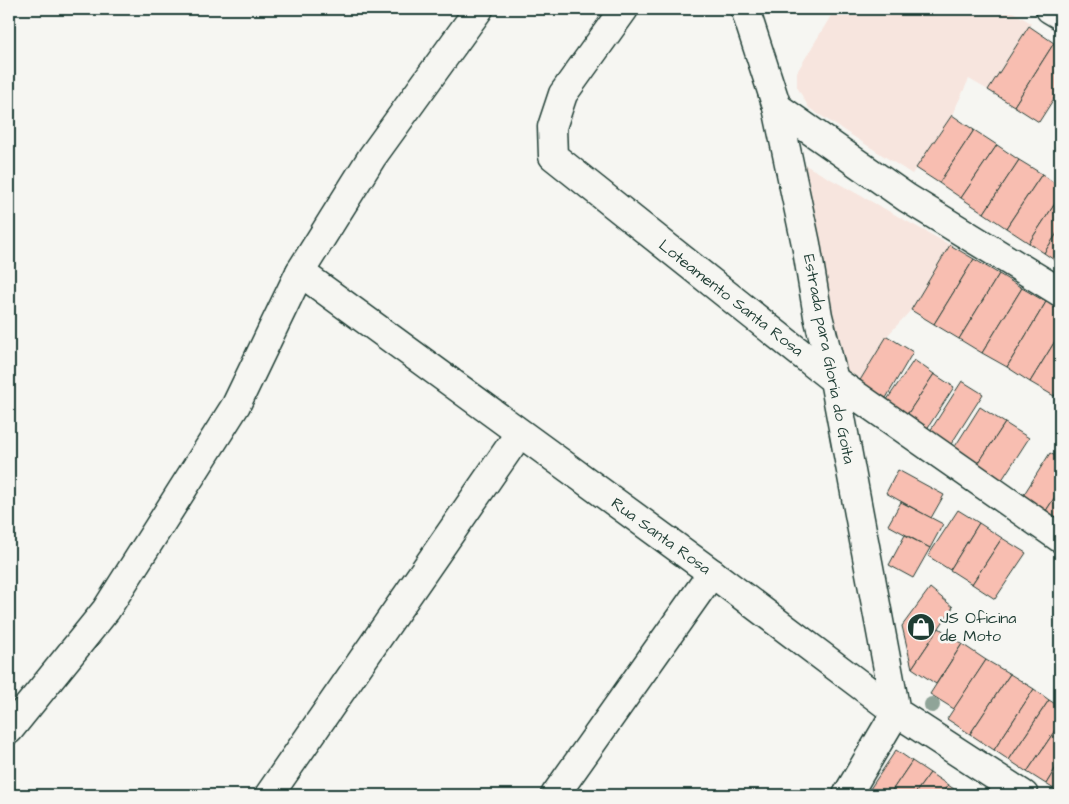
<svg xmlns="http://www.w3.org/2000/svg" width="1069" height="804" viewBox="0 0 1069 804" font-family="'Architects Daughter',sans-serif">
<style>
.built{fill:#f7e5de}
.building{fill:#f8beb1;stroke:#1f3d34}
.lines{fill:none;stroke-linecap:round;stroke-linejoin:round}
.minor-casing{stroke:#1f3d34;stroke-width:31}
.tertiary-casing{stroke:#1f3d34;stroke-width:31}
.secondary-casing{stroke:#1f3d34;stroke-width:31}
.minor{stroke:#f6f6f2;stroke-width:28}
.tertiary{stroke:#f6f6f2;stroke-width:28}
.secondary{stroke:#f6f6f2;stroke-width:28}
.tree{fill:#8fa498}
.labels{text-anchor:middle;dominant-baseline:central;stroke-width:5;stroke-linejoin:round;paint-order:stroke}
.street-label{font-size:16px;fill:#1f3d34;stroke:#f6f6f2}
.poi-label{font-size:16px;fill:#1f3d34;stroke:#f6f6f2;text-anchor:start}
</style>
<rect width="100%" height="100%" fill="#f6f6f2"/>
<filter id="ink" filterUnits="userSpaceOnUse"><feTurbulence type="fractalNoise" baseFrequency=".02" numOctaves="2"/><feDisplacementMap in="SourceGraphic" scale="10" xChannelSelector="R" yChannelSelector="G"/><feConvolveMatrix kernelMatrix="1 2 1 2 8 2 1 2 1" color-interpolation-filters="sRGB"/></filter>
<g filter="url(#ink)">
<!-- built -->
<g class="built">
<polygon points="835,9 1008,9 1031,23 988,90 969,79 952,115 912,174 809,108 797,87 797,72"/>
<polygon points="787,155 950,245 911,310 887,336 845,404"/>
</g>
<!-- building -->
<g class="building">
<polygon points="1029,26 1054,43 1014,106 988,90"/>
<polygon points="1054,43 1060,46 1060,89 1039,122 1014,106"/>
<polygon points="952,115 974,130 939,183 916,168"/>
<polygon points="974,130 997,145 961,198 939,183"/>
<polygon points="997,145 1019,160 984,213 961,198"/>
<polygon points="1019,160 1042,174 1006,228 984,213"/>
<polygon points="1042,174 1060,187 1060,196 1029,243 1006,228"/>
<polygon points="1060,196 1060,229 1044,253 1029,243"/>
<polygon points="1060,229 1060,264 1044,253"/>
<polygon points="950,245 974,259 934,324 911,310"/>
<polygon points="974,259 999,274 959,339 934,324"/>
<polygon points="999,274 1022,288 982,353 959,339"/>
<polygon points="1022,288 1046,302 1007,367 982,353"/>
<polygon points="1046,302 1060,311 1060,333 1030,382 1007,367"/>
<polygon points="1060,333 1060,387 1054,396 1030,382"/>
<polygon points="887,336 913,352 886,398 859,382"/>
<polygon points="914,360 934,374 901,424 880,410"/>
<polygon points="934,374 954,387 921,438 901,424"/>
<polygon points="962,381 983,394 946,452 925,439"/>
<polygon points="1060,387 1060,399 1054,396"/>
<polygon points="980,407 1005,423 974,470 949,456"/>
<polygon points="1005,423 1029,438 998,486 974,470"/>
<polygon points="1050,453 1060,459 1060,489 1042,517 1019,502"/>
<polygon points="898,470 944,495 931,518 886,493"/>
<polygon points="1060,489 1060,528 1042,517"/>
<polygon points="901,502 943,524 930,548 888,525"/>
<polygon points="958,510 979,523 950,570 928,556"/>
<polygon points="979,523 1002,538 972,584 950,570"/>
<polygon points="905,535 930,548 913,578 889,565"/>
<polygon points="1002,538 1026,553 995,599 972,584"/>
<polygon points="930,588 953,607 912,668 902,626"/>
<polygon points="939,628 962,644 936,684 912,668"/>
<polygon points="962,644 986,660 954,709 930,694"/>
<polygon points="986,660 1010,674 970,734 947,719"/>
<polygon points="1010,674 1034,689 994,750 970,734"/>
<polygon points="1034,689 1049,700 1009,760 994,750"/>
<polygon points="1049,700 1060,707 1060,723 1027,772 1009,760"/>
<polygon points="1060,723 1060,761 1046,784 1027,772"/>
<polygon points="896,750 912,761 889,795 866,795"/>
<polygon points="912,761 930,773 914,795 889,795"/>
<polygon points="1060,761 1060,793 1046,784"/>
<polygon points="930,773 948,785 941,795 914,795"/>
<polygon points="948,785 963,795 941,795"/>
</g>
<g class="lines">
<defs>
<g id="minor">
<polyline points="624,9 563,94 552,127 553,156 834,380 1060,538"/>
<polyline points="1050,9 1060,15"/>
<polyline points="777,107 907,198 1060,292"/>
<polyline points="300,272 712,573 896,712"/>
<polyline points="9,730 106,610 236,405 300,272 372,157 479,9"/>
<polyline points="269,795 519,434"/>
<polyline points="555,795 712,573"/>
</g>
<polyline id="tertiary" points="847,795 896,712"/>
<polyline id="secondary" points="745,9 777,107 806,244 818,316 834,380 896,712 1024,795"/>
</defs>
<!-- minor casing -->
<use href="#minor" class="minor-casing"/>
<!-- tertiary casing -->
<use href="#tertiary" class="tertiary-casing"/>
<!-- secondary casing -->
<use href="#secondary" class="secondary-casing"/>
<!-- minor -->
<use href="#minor" class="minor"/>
<!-- tertiary -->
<use href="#tertiary" class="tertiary"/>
<!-- secondary -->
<use href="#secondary" class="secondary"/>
</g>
<!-- trees -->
<circle class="tree" cx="932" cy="705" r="8"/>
</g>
<!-- icons -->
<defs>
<symbol id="shop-disc" viewBox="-11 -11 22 22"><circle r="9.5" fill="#1f3d34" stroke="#f6f6f2"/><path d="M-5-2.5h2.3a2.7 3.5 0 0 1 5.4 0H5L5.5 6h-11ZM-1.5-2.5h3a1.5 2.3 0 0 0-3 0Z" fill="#fff"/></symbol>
</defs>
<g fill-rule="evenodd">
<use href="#shop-disc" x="905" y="611" width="32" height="32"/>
</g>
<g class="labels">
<!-- street labels -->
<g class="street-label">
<text transform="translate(731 298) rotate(38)">Loteamento Santa Rosa</text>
<text transform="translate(829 359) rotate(79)">Estrada para Gloria do Goita</text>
<text transform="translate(661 536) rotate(36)">Rua Santa Rosa</text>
</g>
<!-- poi labels -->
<g class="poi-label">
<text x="940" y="618">JS Oficina<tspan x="940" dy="18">de Moto</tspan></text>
</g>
</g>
<!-- margin -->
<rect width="1069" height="804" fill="none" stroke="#f6f6f2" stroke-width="30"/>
<rect x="15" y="15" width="1039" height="774" fill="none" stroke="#1f3d34" stroke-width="2" filter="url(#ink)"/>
</svg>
